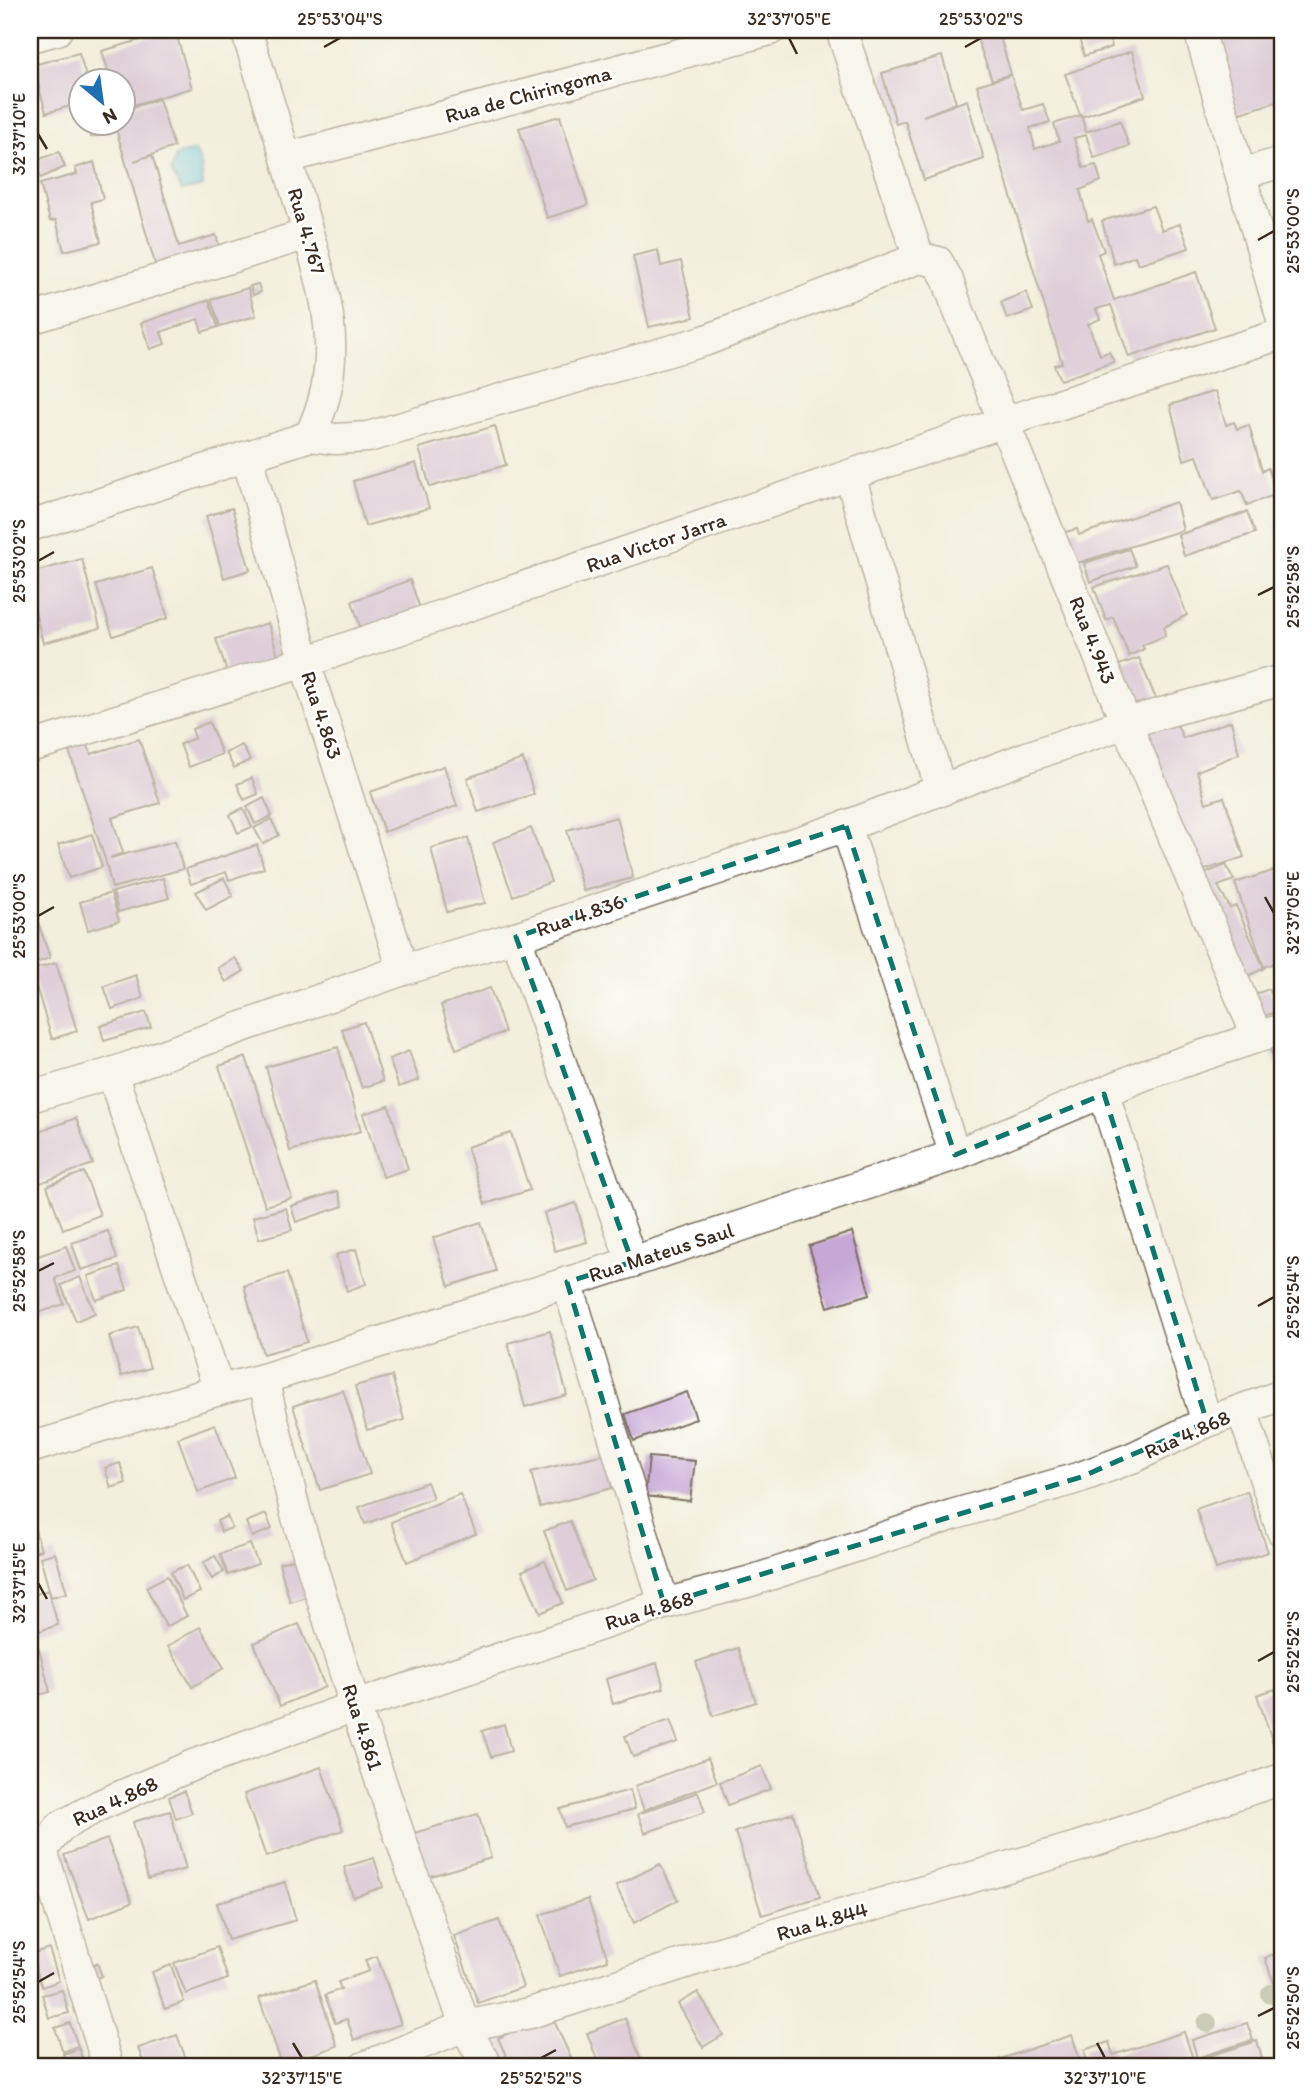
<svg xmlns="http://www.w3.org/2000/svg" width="1312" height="2097" viewBox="0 0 1312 2097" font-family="Itim,sans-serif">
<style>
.water{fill:#63c2e1;stroke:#4f7680;stroke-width:2}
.building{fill:#c7a7d6}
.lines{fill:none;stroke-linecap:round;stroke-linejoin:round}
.minor-casing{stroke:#7b6f60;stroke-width:33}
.minor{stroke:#fff;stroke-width:30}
.tree{fill:#9aa288}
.marked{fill:none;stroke:#0f766e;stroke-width:5;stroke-dasharray:14 9;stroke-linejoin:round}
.ticks{fill:none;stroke:#3b2a1e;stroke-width:2.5}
.labels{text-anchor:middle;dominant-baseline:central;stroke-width:5;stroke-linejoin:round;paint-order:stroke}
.street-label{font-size:21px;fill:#3b2a1e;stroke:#fff}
.neatline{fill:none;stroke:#3b2a1e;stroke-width:2.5}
.ticks-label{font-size:18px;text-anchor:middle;fill:#3b2a1e}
</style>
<rect width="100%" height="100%" fill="#fff"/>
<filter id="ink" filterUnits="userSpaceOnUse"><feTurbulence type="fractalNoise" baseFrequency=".0143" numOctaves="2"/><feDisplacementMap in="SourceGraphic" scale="14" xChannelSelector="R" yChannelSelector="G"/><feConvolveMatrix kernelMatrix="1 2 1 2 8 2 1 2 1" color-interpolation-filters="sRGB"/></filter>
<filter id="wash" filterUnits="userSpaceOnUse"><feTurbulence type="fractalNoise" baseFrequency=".00686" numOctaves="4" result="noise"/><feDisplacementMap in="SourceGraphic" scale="28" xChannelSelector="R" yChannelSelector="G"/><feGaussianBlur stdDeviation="1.57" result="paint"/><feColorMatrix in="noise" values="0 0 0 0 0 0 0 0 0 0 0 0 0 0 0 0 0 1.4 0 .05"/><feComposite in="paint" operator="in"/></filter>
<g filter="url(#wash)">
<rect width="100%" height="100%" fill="#f2efdc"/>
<!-- water -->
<polygon class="water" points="196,151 201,165 203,186 182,191 171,171 176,155"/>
<g id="blocks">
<!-- building -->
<g class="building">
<polygon points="175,30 192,88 122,108 122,80 111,80 102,51"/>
<polygon points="952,30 973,30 954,37"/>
<polygon points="974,30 998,30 1011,74 992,80"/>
<polygon points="1077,30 1107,30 1112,47 1084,56"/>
<polygon points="1207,30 1282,30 1282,100 1234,115"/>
<polygon points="1132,51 1145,96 1081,117 1065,74"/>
<polygon points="79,53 87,80 80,80 80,103 46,113 33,65"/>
<polygon points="942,56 956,103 923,116 967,100 984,159 924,180 905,121 896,124 882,73"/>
<polygon points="1011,75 1023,110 1043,104 1050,122 1030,128 1035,149 1059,141 1054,124 1081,115 1086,132 1120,121 1129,146 1094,158 1086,135 1074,138 1083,168 1096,165 1101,181 1080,190 1088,221 1092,219 1104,251 1098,254 1114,300 1196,272 1215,328 1129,357 1111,305 1096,309 1100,319 1088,324 1100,355 1109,352 1114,362 1060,380 1054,365 1062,363 977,85"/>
<polygon points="159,99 174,147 134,161 152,155 179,246 216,235 222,255 158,274 114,122 122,122 122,110"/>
<polygon points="560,116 588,205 547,218 519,128"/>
<polygon points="87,122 111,122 114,131 91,137"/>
<polygon points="59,152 65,167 41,178 34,161"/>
<polygon points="94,162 103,199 91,202 101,242 64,251 56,220 50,221 40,184 77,174 75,168"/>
<polygon points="1153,206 1162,230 1180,224 1189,248 1138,264 1135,256 1114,264 1102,221"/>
<polygon points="658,250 661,266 681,261 694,317 649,327 633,256"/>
<polygon points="258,284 261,292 253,295 250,286"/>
<polygon points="248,288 256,316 220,326 211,299"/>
<polygon points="1026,292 1033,310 1007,319 1001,302"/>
<polygon points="209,300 218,327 202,332 198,319 161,332 165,344 150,349 141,323"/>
<polygon points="1215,391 1226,425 1234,422 1237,429 1249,425 1262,471 1268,468 1277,494 1247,505 1241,491 1213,500 1197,456 1184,460 1170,405"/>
<polygon points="495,426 506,465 430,487 419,448"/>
<polygon points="416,463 429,508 365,526 353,481"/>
<polygon points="1176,502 1183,530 1068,566 1058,534 1077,529 1079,535"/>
<polygon points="232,508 250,570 224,578 206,516"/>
<polygon points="1247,512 1255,533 1184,556 1178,535"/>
<polygon points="1282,522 1282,545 1275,525"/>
<polygon points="1129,549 1136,566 1090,582 1084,563"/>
<polygon points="82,559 100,628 43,643 30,592 30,573"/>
<polygon points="1167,564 1187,615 1164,627 1165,636 1142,645 1144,649 1129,656 1113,617 1106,620 1094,587"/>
<polygon points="152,568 168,618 113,636 96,585"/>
<polygon points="410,580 421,611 362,632 352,601"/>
<polygon points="268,623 279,659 228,675 216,639"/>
<polygon points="1139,658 1156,699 1127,711 1110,668"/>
<polygon points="1231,721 1239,754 1197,771 1206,803 1224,797 1244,857 1196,873 1139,734 1176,723 1183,738"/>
<polygon points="209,722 222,754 189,767 180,744 195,738 192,729"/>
<polygon points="86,739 91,754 139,739 160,803 112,818 123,853 110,858 175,841 183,869 112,888 105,859 67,745"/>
<polygon points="242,745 250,760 234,768 226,753"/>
<polygon points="523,759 534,794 478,812 467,778"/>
<polygon points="444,766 457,806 384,832 370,792"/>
<polygon points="252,778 258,794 244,800 237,784"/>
<polygon points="264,798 272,816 255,824 247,807"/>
<polygon points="243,808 252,827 238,833 230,815"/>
<polygon points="617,817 633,878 583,891 567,830"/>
<polygon points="271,819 279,835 263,844 254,828"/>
<polygon points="531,828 551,882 513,896 493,842"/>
<polygon points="92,834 102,867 69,878 58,845"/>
<polygon points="468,838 485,903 447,912 431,848"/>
<polygon points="257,845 264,868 229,880 226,872 191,884 186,869"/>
<polygon points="1226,865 1234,880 1218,886 1230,908 1236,906 1264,968 1242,979 1196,877"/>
<polygon points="1282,868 1282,960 1264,967 1235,883"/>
<polygon points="163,878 169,898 118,912 113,892"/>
<polygon points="224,878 233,896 206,910 196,892"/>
<polygon points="111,893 119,921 88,930 80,902"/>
<polygon points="36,916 50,958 30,965 30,918"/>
<polygon points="235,958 244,971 226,982 218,968"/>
<polygon points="56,963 77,1031 52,1039 31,970"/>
<polygon points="136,975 143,998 112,1009 104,986"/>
<polygon points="490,988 505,1032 456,1049 441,1005"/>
<polygon points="1269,989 1271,994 1282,991 1282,1010 1260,1017 1250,996"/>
<polygon points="146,1012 151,1027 104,1041 100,1026"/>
<polygon points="364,1022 383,1081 362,1088 342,1029"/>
<polygon points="1282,1038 1282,1077 1268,1045"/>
<polygon points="338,1047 361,1131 290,1151 266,1067"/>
<polygon points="409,1051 419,1080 399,1087 389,1059"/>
<polygon points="246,1057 292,1198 265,1206 219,1066"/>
<polygon points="389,1106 408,1169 383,1177 363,1114"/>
<polygon points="76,1118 93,1164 35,1185 30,1170 30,1135"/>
<polygon points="511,1133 530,1190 485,1204 467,1147"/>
<polygon points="84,1172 100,1215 63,1229 47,1186"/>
<polygon points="338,1191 343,1206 296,1222 291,1206"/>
<polygon points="576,1203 587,1242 555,1251 544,1213"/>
<polygon points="286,1208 292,1230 259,1239 253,1217"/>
<polygon points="481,1222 496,1271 449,1286 433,1238"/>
<polygon points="108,1231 117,1259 81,1270 72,1243"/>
<polygon points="852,1232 870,1294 828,1307 809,1246"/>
<polygon points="66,1246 75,1271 55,1278 64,1304 30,1316 30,1259"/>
<polygon points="356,1249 366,1284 347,1291 336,1255"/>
<polygon points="119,1266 127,1290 96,1300 88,1276"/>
<polygon points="287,1273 307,1342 263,1354 244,1286"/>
<polygon points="80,1277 95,1313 76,1321 61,1285"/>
<polygon points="138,1327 150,1368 121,1376 109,1336"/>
<polygon points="550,1331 567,1395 525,1407 508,1343"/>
<polygon points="392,1376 404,1420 367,1430 355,1386"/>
<polygon points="343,1390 370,1474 320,1490 293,1406"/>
<polygon points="687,1392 696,1419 634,1441 625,1414"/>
<polygon points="215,1424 235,1478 198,1492 178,1438"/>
<polygon points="604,1454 612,1488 540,1507 531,1472"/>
<polygon points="649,1457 695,1461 690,1501 645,1496"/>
<polygon points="120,1463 126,1483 111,1488 105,1468"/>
<polygon points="427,1482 433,1498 365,1524 359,1507"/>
<polygon points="1247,1491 1268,1552 1216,1569 1196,1509"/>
<polygon points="460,1494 476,1534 407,1562 391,1522"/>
<polygon points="30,1514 41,1550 30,1553"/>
<polygon points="266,1514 272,1529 252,1537 246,1522"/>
<polygon points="227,1516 232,1528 221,1532 217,1521"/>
<polygon points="570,1521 593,1580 567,1591 544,1531"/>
<polygon points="250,1544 258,1564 228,1575 220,1554"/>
<polygon points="55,1553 67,1593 51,1597 40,1557"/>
<polygon points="215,1556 224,1572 212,1579 203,1563"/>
<polygon points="295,1559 306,1597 290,1602 279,1563"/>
<polygon points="545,1561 563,1603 540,1613 522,1571"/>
<polygon points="187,1565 200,1592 183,1600 171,1572"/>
<polygon points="167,1576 187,1616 166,1627 146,1587"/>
<polygon points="48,1590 58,1625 30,1634 30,1596"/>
<polygon points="299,1624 325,1687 280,1706 254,1643"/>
<polygon points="200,1627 224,1668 192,1687 168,1646"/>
<polygon points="39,1648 50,1692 30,1697 30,1650"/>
<polygon points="738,1648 756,1702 713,1716 696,1662"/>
<polygon points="657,1663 664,1688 613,1704 606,1679"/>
<polygon points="1275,1689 1279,1703 1282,1703 1282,1753 1277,1755 1257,1695"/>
<polygon points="670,1720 678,1742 633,1757 625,1736"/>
<polygon points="504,1724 511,1751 491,1757 482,1731"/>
<polygon points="708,1758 717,1782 644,1810 635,1786"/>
<polygon points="762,1766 771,1789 728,1805 720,1782"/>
<polygon points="321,1767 343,1830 266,1857 244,1794"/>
<polygon points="630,1790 635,1809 565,1827 560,1809"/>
<polygon points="184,1791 192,1813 176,1819 169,1797"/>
<polygon points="698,1792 705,1812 645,1833 638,1814"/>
<polygon points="170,1811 186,1869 148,1879 133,1822"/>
<polygon points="793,1813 820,1897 762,1915 735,1832"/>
<polygon points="478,1814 491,1858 424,1878 411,1834"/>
<polygon points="107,1839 132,1902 89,1919 64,1855"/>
<polygon points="374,1858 383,1887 353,1897 344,1867"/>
<polygon points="660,1864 678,1900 634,1923 616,1886"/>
<polygon points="285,1882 296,1920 228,1940 217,1903"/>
<polygon points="588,1899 608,1960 560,1976 540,1915"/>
<polygon points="499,1920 523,1987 478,2003 454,1936"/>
<polygon points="217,1947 228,1979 186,1994 174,1963"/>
<polygon points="49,1948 59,1981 42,1987 31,1954"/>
<polygon points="1282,1952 1282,2006 1265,1958"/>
<polygon points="377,1956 401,2024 354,2040 347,2019 335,2023 325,1995 341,1989 338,1982 369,1971 365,1960"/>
<polygon points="97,1963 102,1976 86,1982 81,1969"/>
<polygon points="171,1965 184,2002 165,2009 152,1972"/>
<polygon points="315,1980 337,2046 282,2065 259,1998"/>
<polygon points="62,1990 69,2013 49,2018 42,1995"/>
<polygon points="698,1992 723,2035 703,2047 678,2004"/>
<polygon points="551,2014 575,2067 511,2067 498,2038"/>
<polygon points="625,2018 641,2060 624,2067 600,2067 587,2033"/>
<polygon points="70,2023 78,2046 63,2052 55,2028"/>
<polygon points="1247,2023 1253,2040 1197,2058 1192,2040"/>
<polygon points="1184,2032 1193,2059 1169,2067 1089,2067 1084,2050 1109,2042 1113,2055"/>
<polygon points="177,2035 189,2067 145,2067 138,2048"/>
<polygon points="1072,2035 1082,2067 993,2067 991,2062"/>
<polygon points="1257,2041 1265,2067 1206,2067 1203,2058"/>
<polygon points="79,2049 85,2067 68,2067 63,2054"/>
</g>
</g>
</g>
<g filter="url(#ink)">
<use href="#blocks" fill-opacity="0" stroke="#7b6f60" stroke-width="2"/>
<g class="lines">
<defs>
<g id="minor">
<path d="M246,30C266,93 286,155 304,219C318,268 335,318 329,370C327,395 320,413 310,436"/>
<polyline points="841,30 919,258"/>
<polyline points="1199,30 1282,319"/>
<polyline points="30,37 57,30"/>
<polyline points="286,158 770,30"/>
<polyline points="1241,174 1282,162"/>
<polyline points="919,258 938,262 947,278 956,304 1126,723 1257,1036"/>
<polyline points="30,319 308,234"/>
<polyline points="247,457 305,662 403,970"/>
<polyline points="850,475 941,791"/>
<polyline points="30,526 310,436 336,439 368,437 704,341 919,258"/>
<polyline points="30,747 305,662 1004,422 1282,334"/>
<polyline points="846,826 955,1155"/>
<polyline points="516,937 632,1262"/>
<polyline points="112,1073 219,1390"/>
<polyline points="1104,1094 1207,1422"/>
<polyline points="30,1097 112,1073 403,970 516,937 846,826 1027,757 1126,723 1282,680"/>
<polyline points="567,1282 664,1604"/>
<polyline points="263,1379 296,1514 355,1706 465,2026 487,2067"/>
<polyline points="1242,1410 1282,1531"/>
<polyline points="30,1448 219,1390 263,1379 632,1262 955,1155 1144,1075 1282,1029"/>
<polyline points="42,1850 108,2067"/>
<polyline points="30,1855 42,1850 60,1827 100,1805 193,1765 355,1706 664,1604 751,1581 952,1515 1081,1477 1134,1457 1207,1422 1282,1395"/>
<polyline points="364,2067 465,2026 530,2013 782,1932 1077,1847 1282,1779"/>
</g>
</defs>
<!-- minor casing -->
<use href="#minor" class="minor-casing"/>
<!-- minor -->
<use href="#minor" class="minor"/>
</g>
<!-- trees -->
<g class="tree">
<circle cx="1271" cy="1994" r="10"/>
<circle cx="1207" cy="2023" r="10"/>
</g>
</g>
<!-- marked area -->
<path d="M0 0H1312V2097H0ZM846,826L955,1155L1104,1094L1207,1422L1081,1477L664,1604L567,1282L632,1262L516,937Z" fill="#f2efdc" fill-opacity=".55" fill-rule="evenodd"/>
<path class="marked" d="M846,826L955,1155L1104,1094L1207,1422L1081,1477L664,1604L567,1282L632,1262L516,937Z"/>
<!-- ticks -->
<path class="ticks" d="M789,38L797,54M324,47L340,38M965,47L981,38M38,134L47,149M1258,240L1274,231M38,561L54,552M1258,595L1274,587M1265,897L1274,913M38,916L54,907M38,1271L54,1263M1258,1306L1274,1297M38,1583L47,1599M1258,1661L1274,1652M38,1982L54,1973M1258,2016L1274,2008M293,2043L302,2058M1097,2043L1105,2058M541,2058L556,2050"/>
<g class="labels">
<!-- street labels -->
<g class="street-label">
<text transform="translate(528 94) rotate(-15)">Rua de Chiringoma</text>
<text transform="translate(307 231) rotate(74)">Rua 4.767</text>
<text transform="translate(656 542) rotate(-19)">Rua Victor Jarra</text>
<text transform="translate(1093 640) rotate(68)">Rua 4.943</text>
<text transform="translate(322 715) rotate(72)">Rua 4.863</text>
<text transform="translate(580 915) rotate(-19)">Rua 4.836</text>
<text transform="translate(661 1252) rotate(-18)">Rua Mateus Saul</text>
<text transform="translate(1187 1434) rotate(-24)">Rua 4.868</text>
<text transform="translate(649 1610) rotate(-17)">Rua 4.868</text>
<text transform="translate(363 1727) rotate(72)">Rua 4.861</text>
<text transform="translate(115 1801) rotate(-25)">Rua 4.868</text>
<text transform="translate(822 1921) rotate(-16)">Rua 4.844</text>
</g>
</g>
<!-- margin -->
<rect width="1312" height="2097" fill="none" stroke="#fff" stroke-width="77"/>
<!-- north arrow -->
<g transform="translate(102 102) rotate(151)"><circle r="33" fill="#ffffff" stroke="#b1aaa5" stroke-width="2"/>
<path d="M0-5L12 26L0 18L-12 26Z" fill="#1f6fb2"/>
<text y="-10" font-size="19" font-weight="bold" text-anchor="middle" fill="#3b2a1e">N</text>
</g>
<rect x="38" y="38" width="1236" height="2020" class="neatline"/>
<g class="ticks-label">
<text x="340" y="25">25°53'04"S</text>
<text x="789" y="25">32°37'05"E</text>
<text x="981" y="25">25°53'02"S</text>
<text transform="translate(19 134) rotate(-90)" y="6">32°37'10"E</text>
<text transform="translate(1293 231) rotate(-90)" y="6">25°53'00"S</text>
<text transform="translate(19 561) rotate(-90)" y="6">25°53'02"S</text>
<text transform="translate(1293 587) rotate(-90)" y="6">25°52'58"S</text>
<text transform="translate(1293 913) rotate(-90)" y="6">32°37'05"E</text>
<text transform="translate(19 916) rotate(-90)" y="6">25°53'00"S</text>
<text transform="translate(19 1271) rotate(-90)" y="6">25°52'58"S</text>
<text transform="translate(1293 1297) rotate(-90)" y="6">25°52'54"S</text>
<text transform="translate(19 1583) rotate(-90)" y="6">32°37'15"E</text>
<text transform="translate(1293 1652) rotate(-90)" y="6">25°52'52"S</text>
<text transform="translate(19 1982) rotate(-90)" y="6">25°52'54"S</text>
<text transform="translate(1293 2008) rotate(-90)" y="6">25°52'50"S</text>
<text x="302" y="2084">32°37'15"E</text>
<text x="541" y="2084">25°52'52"S</text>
<text x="1105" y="2084">32°37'10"E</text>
</g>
</svg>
